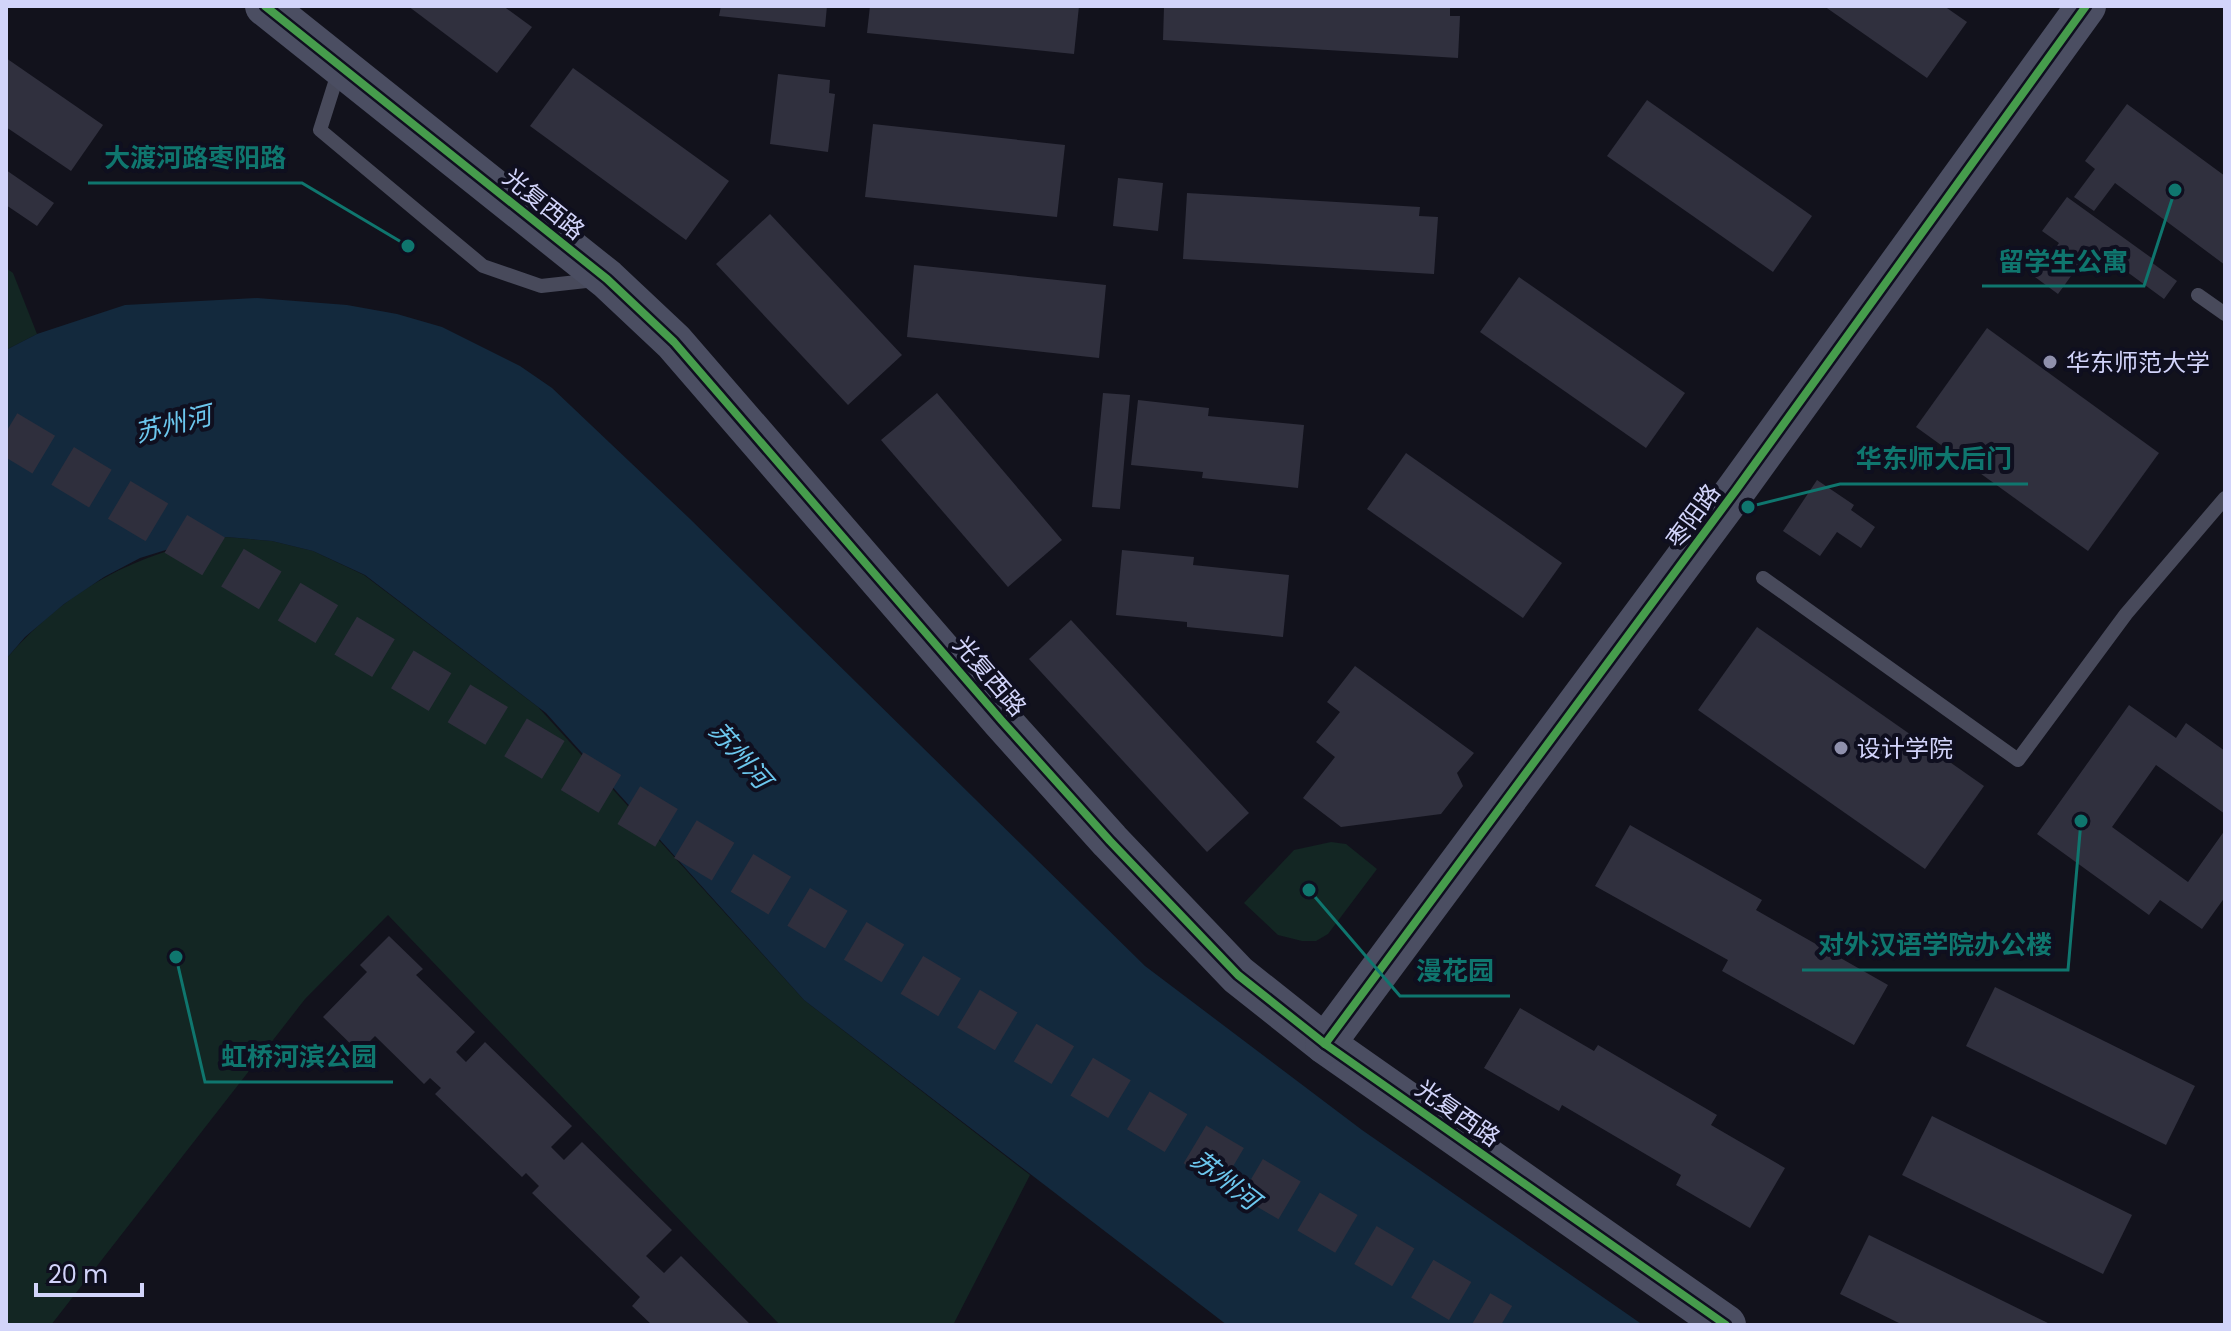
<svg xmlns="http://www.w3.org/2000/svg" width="2231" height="1331" viewBox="0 0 2231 1331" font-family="Poppins,'Noto Sans SC',sans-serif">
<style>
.green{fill:#132623}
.water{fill:#13293d}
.building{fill:#30303e}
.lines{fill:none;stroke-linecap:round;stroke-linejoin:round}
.highway-tunnel{stroke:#2f2f3d;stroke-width:44;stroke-dasharray:44 22;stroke-linecap:butt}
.lane{stroke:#484a5b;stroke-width:14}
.secondary{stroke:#4b4e62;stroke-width:40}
.cycleway-casing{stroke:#0f0f1f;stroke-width:13}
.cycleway{stroke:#469c4c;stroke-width:8}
.poi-dot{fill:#8f90ac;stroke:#0f0f1f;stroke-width:3}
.labels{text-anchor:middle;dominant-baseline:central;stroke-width:8;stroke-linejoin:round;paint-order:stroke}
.street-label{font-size:24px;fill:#d2d4fa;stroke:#0f0f1f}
.poi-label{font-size:24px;fill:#d2d4fa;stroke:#0f0f1f;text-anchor:start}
.water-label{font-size:26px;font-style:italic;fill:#6cc7ee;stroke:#0f0f1f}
.leader{fill:none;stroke:#0f766e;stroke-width:3}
.callout-dot{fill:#0f766e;stroke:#0f0f1f;stroke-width:3}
.callout-label{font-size:26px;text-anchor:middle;font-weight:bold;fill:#0f766e;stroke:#0f0f1f;stroke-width:8;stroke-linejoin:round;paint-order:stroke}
</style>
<rect width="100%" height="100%" fill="#12121c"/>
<!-- green -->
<g class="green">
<polygon points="6,268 13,273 37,334 6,350"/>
<path d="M227,537L272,541L313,551L364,575L538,707L804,1000L1030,1175L953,1325H780L388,915L305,999L51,1325H6V659C68,588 135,553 227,537Z"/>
<polygon points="1331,842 1346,844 1377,869 1328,934 1316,941 1302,941 1278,935 1244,903 1294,850"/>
</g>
<!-- water -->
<polygon class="water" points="257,298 347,305 397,314 442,327 520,366 552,388 689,518 1145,966 1362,1130 1643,1325 1227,1325 804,1000 546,713 365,575 313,551 272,541 227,537 185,544 140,558 104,577 64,604 25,637 6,659 6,350 37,334 125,305"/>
<!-- building -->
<g class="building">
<polygon points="408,6 503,6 532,27 497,73"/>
<polygon points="721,6 827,6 825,27 719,16"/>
<polygon points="870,6 1079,6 1074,54 867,33"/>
<polygon points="1177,6 1450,6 1450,16 1460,16 1458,58 1163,40 1164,7"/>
<polygon points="1824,6 1944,6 1967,22 1927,78"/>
<polygon points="6,58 103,125 71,171 6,127"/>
<polygon points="573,68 729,181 686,240 530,126"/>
<polygon points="778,74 830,80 829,93 835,94 828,152 770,144"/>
<polygon points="1647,100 1812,216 1773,272 1607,156"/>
<polygon points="2127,104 2225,176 2225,265 2115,183 2094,211 2074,197 2095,169 2085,161"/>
<polygon points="873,124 1065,145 1057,217 865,197"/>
<polygon points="6,170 54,203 37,226 6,205"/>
<polygon points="1118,178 1163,183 1158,231 1113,226"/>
<polygon points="1187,193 1420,207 1419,216 1438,217 1434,274 1183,259"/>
<polygon points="2067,197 2153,259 2151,262 2177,281 2164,299 2115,263 2105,277 2082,261 2058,294 2035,277 2059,243 2042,231"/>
<polygon points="770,214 902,355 848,405 716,264"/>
<polygon points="914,265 1106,285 1099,358 907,337"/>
<polygon points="1519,277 1685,393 1646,448 1480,332"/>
<polygon points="1987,328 2159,453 2088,551 1916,427"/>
<polygon points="937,393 1062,540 1008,587 881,440"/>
<polygon points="1103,393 1130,395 1120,509 1092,507"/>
<polygon points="1138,400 1209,408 1208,416 1304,425 1298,488 1202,478 1203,472 1131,465"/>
<polygon points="1406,453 1562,563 1523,618 1367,509"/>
<polygon points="1817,480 1854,505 1851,510 1875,527 1861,548 1837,532 1820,556 1783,531"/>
<polygon points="1122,550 1194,557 1193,565 1289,575 1283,637 1187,627 1187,622 1116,615"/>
<polygon points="1071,620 1249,813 1207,852 1029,659"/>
<polygon points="1757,627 1984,786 1925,869 1698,710"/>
<polygon points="1355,666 1474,753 1457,773 1463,786 1441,814 1341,827 1303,798 1335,757 1316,742 1340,712 1327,702"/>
<polygon points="2129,705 2176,738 2186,723 2225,751 2225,814 2156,765 2112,827 2188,882 2225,830 2225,897 2202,929 2160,900 2149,915 2037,834"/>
<polygon points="1630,825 1762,900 1756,910 1888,985 1854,1045 1722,971 1728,960 1595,886"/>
<polygon points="389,936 423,969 416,975 475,1032 456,1052 466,1062 485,1042 572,1126 551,1147 564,1160 582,1142 672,1230 646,1256 664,1273 681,1256 751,1325 652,1325 632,1306 640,1297 532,1193 539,1186 526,1173 522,1177 435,1094 441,1088 430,1078 424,1084 375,1036 359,1052 323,1017 367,972 360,965"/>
<polygon points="1995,987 2195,1086 2166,1145 1966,1046"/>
<polygon points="1520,1008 1594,1051 1598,1045 1717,1115 1711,1125 1785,1168 1750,1228 1676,1185 1681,1175 1562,1105 1559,1111 1484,1068"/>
<polygon points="1932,1116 2132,1215 2103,1274 1902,1175"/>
<polygon points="1869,1235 2052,1325 1903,1325 1840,1294"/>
</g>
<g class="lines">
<!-- highway-tunnel -->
<polyline class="highway-tunnel" points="6,432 1216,1157 1501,1325"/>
<!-- lane -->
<g class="lane">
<polyline points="339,70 320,130 483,266 541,286 595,280"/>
<polyline points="2198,295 2225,314"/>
<polyline points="1763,578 2018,760 2126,614 2225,498"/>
</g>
<!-- secondary -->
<g class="secondary">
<polyline points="265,6 607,279 674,342 1002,721 1110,841 1238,975 1325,1044 1726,1325"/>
<polyline points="1325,1044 1736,490 2086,6"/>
</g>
<defs>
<g id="cycleway">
<polyline points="265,6 607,279 674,342 1002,721 1110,841 1238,975 1325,1044 1726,1325"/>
<polyline points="1325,1044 1736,490 2086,6"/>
</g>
</defs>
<!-- cycleway casing -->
<use href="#cycleway" class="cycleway-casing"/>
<!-- cycleway -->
<use href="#cycleway" class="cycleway"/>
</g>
<!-- markers -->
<g class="poi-dot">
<circle cx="2050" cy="362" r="8"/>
<circle cx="1841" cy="748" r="8"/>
</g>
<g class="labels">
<!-- street labels -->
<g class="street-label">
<text transform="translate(544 204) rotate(39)">光复西路</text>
<text transform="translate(1693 516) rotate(-54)">枣阳路</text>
<text transform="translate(990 676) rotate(49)">光复西路</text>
<text transform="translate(1458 1113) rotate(35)">光复西路</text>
</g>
<!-- poi labels -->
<g class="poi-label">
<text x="2066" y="362">华东师范大学</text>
<text x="1857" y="748">设计学院</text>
</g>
<!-- water labels -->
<g class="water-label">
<text transform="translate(173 424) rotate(-14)">苏州河</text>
<text transform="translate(740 755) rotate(49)">苏州河</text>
<text transform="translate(1225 1180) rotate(38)">苏州河</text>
</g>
</g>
<!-- callouts -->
<path class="leader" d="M408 246L302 183H88M2175 190L2144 286H1982M1748 507L1840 484H2028M2081 821L2068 970H1802M1309 890L1400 996H1510M176 957L205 1082H393"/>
<g class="callout-dot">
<circle cx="408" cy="246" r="8"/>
<circle cx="2175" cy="190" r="8"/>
<circle cx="1748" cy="507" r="8"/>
<circle cx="2081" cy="821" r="8"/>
<circle cx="1309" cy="890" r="8"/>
<circle cx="176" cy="957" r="8"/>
</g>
<g class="callout-label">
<text x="195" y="167">大渡河路枣阳路</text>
<text x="2063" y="271">留学生公寓</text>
<text x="1934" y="468">华东师大后门</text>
<text x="1935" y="954">对外汉语学院办公楼</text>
<text x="1455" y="980">漫花园</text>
<text x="299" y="1066">虹桥河滨公园</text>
</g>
<!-- border -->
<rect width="2231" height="1331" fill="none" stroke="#d2d4fa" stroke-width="16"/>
<!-- scale -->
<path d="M36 1283v12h106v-12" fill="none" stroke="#d2d4fa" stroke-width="4"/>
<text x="48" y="1283" font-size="24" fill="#d2d4fa" stroke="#0f0f1f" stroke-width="6" paint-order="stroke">20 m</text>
</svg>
